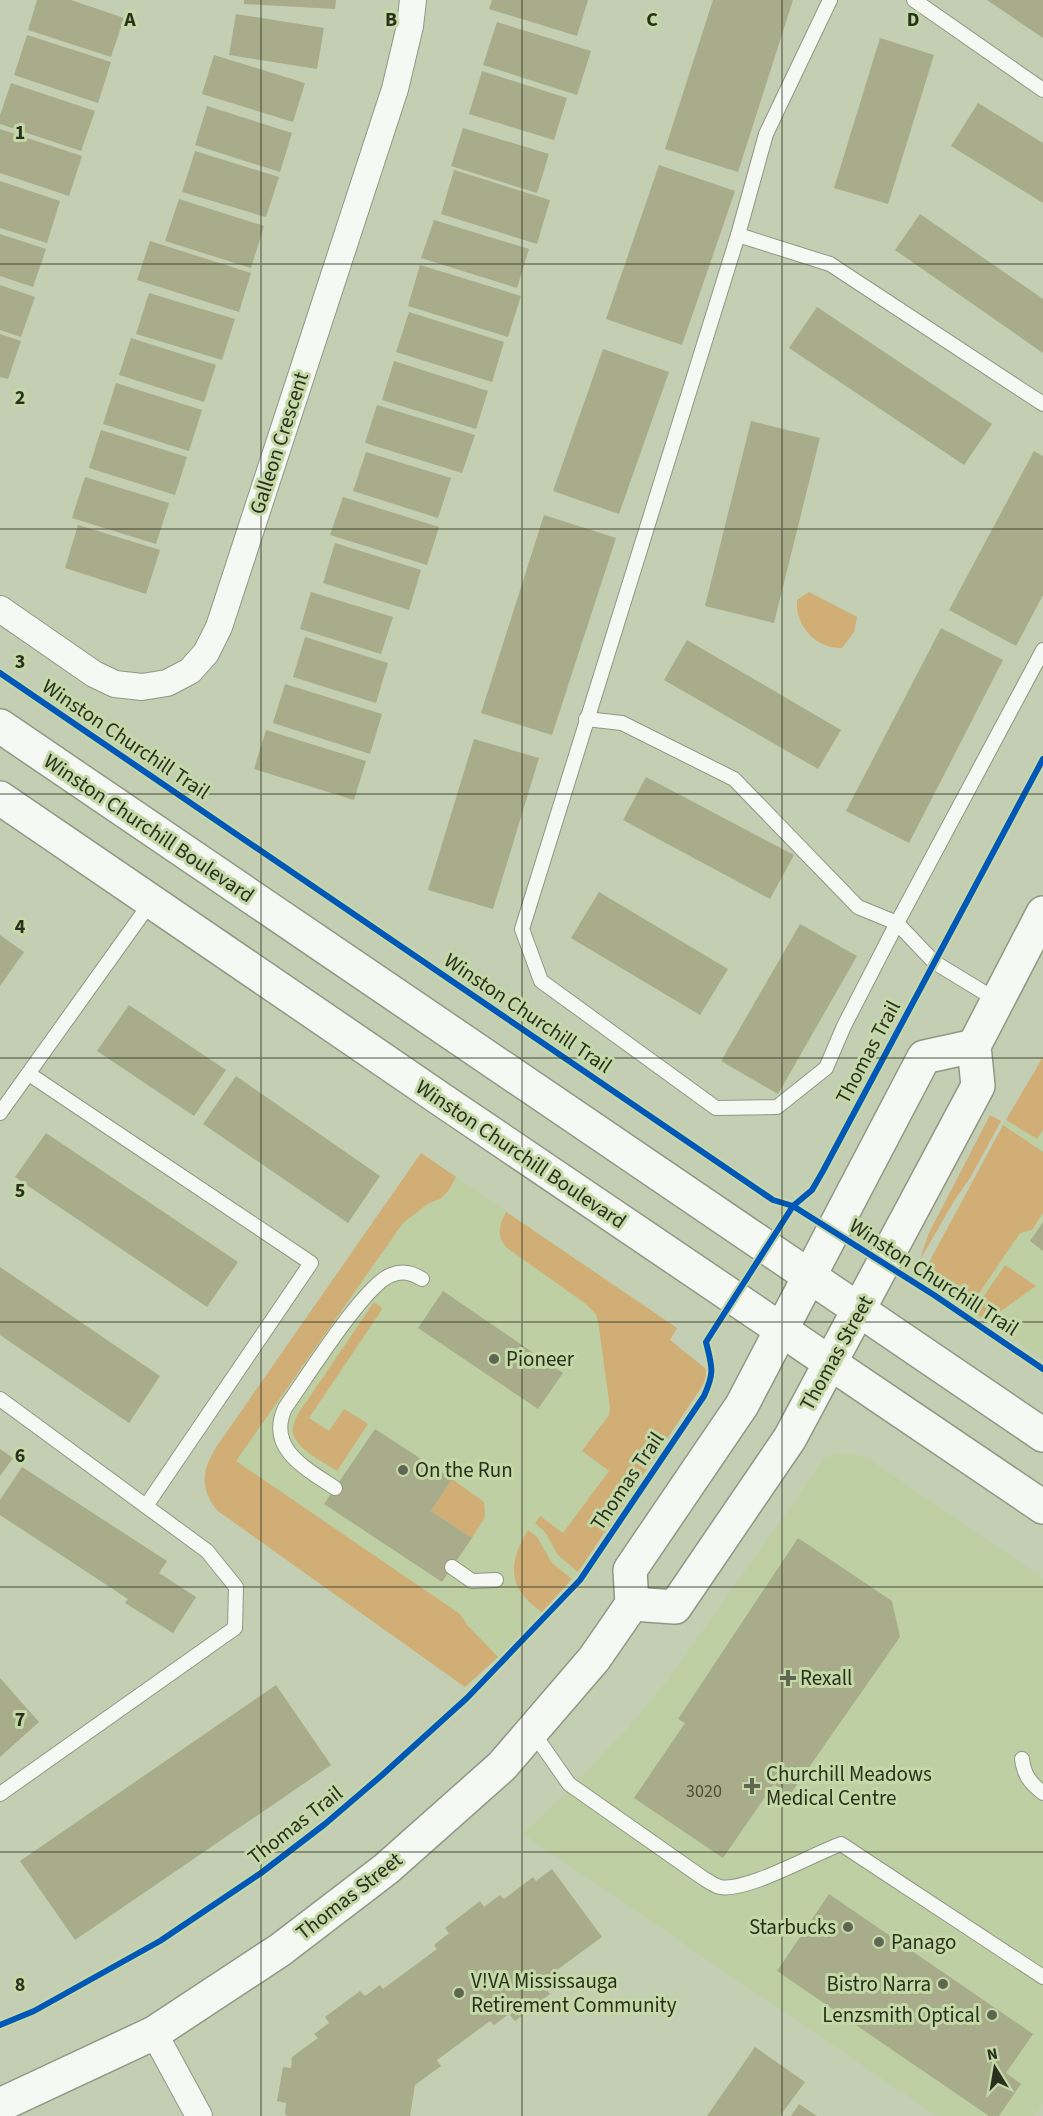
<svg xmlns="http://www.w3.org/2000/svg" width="1043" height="2116" viewBox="0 0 1043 2116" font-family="'Source Sans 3',sans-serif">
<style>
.built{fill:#becfa4}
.green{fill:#d0ae76}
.building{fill:#a9ac8a}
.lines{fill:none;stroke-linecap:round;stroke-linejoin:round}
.service-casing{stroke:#909884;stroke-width:16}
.minor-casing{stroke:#909884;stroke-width:28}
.tertiary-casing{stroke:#909884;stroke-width:36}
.secondary-casing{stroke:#909884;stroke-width:36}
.service{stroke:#f6f8f4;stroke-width:14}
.minor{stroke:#f6f8f4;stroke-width:26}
.tertiary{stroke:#f6f8f4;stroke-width:33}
.secondary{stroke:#f6f8f4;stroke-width:33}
.cycleway-casing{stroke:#c5d9a8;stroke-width:10}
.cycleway{stroke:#0057b8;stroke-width:6}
.grid{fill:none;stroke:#29301d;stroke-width:1.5;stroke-opacity:0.55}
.poi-dot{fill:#5f6752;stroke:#c5d9a8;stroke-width:2}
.labels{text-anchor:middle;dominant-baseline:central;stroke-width:6;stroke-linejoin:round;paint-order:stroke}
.number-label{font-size:18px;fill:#494f38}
.street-label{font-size:21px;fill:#29301d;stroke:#c5d9a8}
.poi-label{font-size:21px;fill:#29301d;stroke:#c5d9a8;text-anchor:start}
.grid-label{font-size:20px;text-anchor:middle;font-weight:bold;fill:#29301d;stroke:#c5d9a8;stroke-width:6;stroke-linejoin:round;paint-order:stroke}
</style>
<rect width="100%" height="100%" fill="#c3ceb3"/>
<!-- built -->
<g class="built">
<polygon points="1043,1057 1043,1359 931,1283 927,1266 1003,1125"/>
<polygon points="421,1153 677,1328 670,1340 706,1369 707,1379 578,1572 498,1657 465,1687 218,1511 209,1501 205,1483 205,1471 217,1446"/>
<polygon points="843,1453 851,1453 867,1458 1043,1578 1043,2103 1034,2116 937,2116 523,1834 557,1802 627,1729 667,1681 822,1462 826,1457"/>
</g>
<!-- green -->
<g class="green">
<path d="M809,592L857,617L854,632L842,648C816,649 795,626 797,600Z"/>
<polygon points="1043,1057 1043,1130 1037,1139 1006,1120"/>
<polygon points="990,1115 1001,1121 970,1178 954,1201 920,1260 928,1235"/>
<polygon points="1003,1125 1043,1152 1043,1213 1032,1230 1020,1233 969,1308 931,1283 927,1266"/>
<path d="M421,1153L456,1177L449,1190L440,1199L429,1203L403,1223L236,1461L460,1614L467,1625L498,1657L465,1687L218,1511C199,1489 202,1469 217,1446Z"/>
<path d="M506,1212L677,1328L670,1340L706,1369L707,1379L578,1572L558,1555L545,1532L535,1523L540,1516L563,1533L609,1471L582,1451L609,1415L610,1408L598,1321L596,1314L586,1304L507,1248C496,1236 499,1226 506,1212Z"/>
<polygon points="1005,1265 1036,1286 987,1321 973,1312"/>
<path d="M374,1302L382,1308L381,1311L309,1418L329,1431L344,1409L368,1424L337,1471C324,1462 297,1450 293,1433C292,1426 295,1420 298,1414Z"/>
<polygon points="452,1479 484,1502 485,1517 472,1538 431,1511"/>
<path d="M528,1530L537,1537L552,1563L572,1579L542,1612C508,1589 507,1564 528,1530Z"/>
</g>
<!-- building -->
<g class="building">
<polygon points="37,0 71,0 124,18 111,57 28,30"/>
<polygon points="244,0 336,0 335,9 244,4"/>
<polygon points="492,0 588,0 577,36 489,9"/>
<polygon points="713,0 793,0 738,172 665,149"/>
<polygon points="987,0 1043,0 1043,38"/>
<polygon points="236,14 324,28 317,69 229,55"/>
<polygon points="497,22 591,51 577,95 483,65"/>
<polygon points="27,35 111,62 98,103 14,75"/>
<polygon points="880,38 934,55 888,204 834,188"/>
<polygon points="214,55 305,83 293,122 202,94"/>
<polygon points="482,71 567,98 554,140 469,114"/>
<polygon points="11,83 95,111 81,151 0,124 0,115"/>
<polygon points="978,103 1043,143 1043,203 951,146"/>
<polygon points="207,106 292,133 280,172 195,145"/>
<polygon points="463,128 549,154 537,193 451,166"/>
<polygon points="0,129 82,156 69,196 0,173"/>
<polygon points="195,151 279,177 266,217 182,192"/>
<polygon points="659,165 735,191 682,345 606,319"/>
<polygon points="454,170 550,200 537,244 441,214"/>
<polygon points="0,181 60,201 47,243 0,228"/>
<polygon points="179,199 264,226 251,268 165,241"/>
<polygon points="920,214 1043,299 1043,353 895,250"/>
<polygon points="434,220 529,249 517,288 421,258"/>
<polygon points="0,234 46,249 33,287 0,276"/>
<polygon points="150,241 251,273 239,312 137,280"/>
<polygon points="420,265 521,296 508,337 408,306"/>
<polygon points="0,285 35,297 21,337 0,330"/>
<polygon points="149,293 235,319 222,360 136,334"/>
<polygon points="817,307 992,424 964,465 789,348"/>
<polygon points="409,312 504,342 492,382 396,352"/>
<polygon points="0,334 21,341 8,379 0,377"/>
<polygon points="131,338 216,365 204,402 119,375"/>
<polygon points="603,349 669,372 619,514 553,491"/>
<polygon points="394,361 488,391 476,429 382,400"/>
<polygon points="116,383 202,410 189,451 103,424"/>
<polygon points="377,405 475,435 462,473 365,443"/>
<polygon points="751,421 820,438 774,623 705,606"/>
<polygon points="101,430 187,457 175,495 89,468"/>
<polygon points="1034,451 1043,456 1043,595 1016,646 949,610"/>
<polygon points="366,452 451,478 438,518 353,491"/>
<polygon points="85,477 169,503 156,544 72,518"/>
<polygon points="343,497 439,527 427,565 330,535"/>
<polygon points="544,515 616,538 552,735 481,713"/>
<polygon points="78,525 160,550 146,594 65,568"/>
<polygon points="335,543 421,570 409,610 323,583"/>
<polygon points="311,592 393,617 381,654 300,629"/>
<polygon points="941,628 1003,660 909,843 846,811"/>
<polygon points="305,637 388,663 376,703 293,677"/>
<polygon points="687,640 841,730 818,769 664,680"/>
<polygon points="285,684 382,714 370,754 273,723"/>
<polygon points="266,730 366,761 354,800 254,769"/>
<polygon points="474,739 539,758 493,909 428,890"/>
<polygon points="646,777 794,855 770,899 623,820"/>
<polygon points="599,892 728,969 700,1015 571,938"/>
<polygon points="800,924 857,956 778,1094 721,1061"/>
<polygon points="0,935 24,952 0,986"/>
<polygon points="129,1005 226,1070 194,1116 97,1051"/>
<polygon points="236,1076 380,1176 348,1223 203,1124"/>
<polygon points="46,1133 238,1262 207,1307 15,1177"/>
<polygon points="1043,1222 1043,1251 1030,1241"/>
<polygon points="0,1267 160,1376 129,1423 0,1335"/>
<polygon points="443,1291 563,1373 538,1409 418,1328"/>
<polygon points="375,1429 452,1479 431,1511 472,1538 442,1582 324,1504"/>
<polygon points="0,1449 13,1458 0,1476"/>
<polygon points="22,1467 167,1561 159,1573 196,1597 173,1633 125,1603 128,1599 0,1515 0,1500"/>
<polygon points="798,1538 892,1601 900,1637 789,1796 774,1784 723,1858 634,1798 685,1723 678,1719"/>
<polygon points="0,1678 39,1722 0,1757"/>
<polygon points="276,1685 331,1765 75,1940 20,1861"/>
<polygon points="552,1869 602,1937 557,1970 560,1975 545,1987 550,1994 515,2021 509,2014 494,2025 490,2021 437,2060 441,2066 415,2085 410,2116 287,2116 285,2114 286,2103 277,2101 283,2067 291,2068 292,2057 318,2038 314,2034 329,2023 325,2017 360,1991 365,1996 380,1985 383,1989 437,1949 434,1945 449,1933 445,1928 480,1901 484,1907 500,1895 504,1899 533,1877 536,1881"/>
<polygon points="829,1894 1033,2034 1006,2073 1021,2084 999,2116 989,2116 777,1971"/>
<polygon points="755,2047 805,2082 780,2116 707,2116"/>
<polygon points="799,2104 817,2116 791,2116"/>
</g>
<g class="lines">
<defs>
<g id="service">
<polyline points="830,0 766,134 738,235 522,929 541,981 716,1108 777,1107 826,1068 844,1026 897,923 1043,650"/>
<polyline points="914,0 1043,90"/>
<polyline points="738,235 830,264 1043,404"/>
<polyline points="586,719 622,723 734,779 858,907 897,923 934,962 998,1001"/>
<polyline points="29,1074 311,1263 146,1506"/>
<polyline points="0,1113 151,902"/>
<polyline points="0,1399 207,1551 236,1587 235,1628 0,1794"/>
<path d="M335,1488C307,1469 266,1449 285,1408C305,1380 364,1285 391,1275C403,1270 412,1273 422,1279"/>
<polyline points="452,1567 472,1581 496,1580"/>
<path d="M532,1731L569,1784L703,1878C708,1881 715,1886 720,1887C747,1892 813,1854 841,1844L1043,1977"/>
<path d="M1022,1759C1024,1775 1030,1783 1043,1793"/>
</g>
<g id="minor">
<polyline points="0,609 94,674 115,684 142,687 167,683 190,671 206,653 219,627 395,89 410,26 413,0"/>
<polyline points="154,2033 199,2116"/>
</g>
<g id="tertiary">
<polyline points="632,1604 675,1607 790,1438 978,1086 974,1046 1043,913"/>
<polyline points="0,2105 154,2033 280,1950 386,1869 502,1766 594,1659 632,1604 630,1570 742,1405 924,1057 974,1046"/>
</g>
<g id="secondary">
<polyline points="0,726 1043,1435"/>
<polyline points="0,798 448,1104 1043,1507"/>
</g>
</defs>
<!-- service casing -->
<use href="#service" class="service-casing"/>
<!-- minor casing -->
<use href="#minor" class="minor-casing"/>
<!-- tertiary casing -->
<use href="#tertiary" class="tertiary-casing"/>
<!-- secondary casing -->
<use href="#secondary" class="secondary-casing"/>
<!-- service -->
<use href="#service" class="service"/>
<!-- minor -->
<use href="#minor" class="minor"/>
<!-- tertiary -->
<use href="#tertiary" class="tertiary"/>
<!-- secondary -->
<use href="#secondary" class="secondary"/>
<defs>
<g id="cycleway">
<polyline points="0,673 773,1200 793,1206 934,1295 1043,1369"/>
<path d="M0,2025L34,2011L160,1941L261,1873L325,1824L381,1776L467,1698L580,1580L704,1396C715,1372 712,1367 706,1342L793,1206L812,1190L823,1171L1043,759"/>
</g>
</defs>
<!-- cycleway casing -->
<use href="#cycleway" class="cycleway-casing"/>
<!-- cycleway -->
<use href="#cycleway" class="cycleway"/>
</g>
<!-- grid -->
<path class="grid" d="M261,0V2116M522,0V2116M782,0V2116M0,264H1043M0,529H1043M0,794H1043M0,1058H1043M0,1322H1043M0,1587H1043M0,1852H1043"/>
<!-- markers -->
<g class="poi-dot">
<circle cx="494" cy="1359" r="6"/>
<circle cx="403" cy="1470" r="6"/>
<path d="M785 1669h6v6h6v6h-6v6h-6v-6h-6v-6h6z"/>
<path d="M749 1777h6v6h6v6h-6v6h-6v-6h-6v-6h6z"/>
<circle cx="848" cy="1927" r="6"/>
<circle cx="879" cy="1942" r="6"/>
<circle cx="943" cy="1984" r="6"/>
<circle cx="459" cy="1993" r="6"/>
<circle cx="992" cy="2015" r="6"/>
</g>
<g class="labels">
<!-- number labels -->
<g class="number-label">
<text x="704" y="1791">3020</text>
</g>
<!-- street labels -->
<g class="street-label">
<text transform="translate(279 443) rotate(-72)">Galleon Crescent</text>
<text transform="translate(126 739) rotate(34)">Winston Churchill Trail</text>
<text transform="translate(149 828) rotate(34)">Winston Churchill Boulevard</text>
<text transform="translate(528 1013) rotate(34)">Winston Churchill Trail</text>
<text transform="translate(868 1052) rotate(-62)">Thomas Trail</text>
<text transform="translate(521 1154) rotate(34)">Winston Churchill Boulevard</text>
<text transform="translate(934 1277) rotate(33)">Winston Churchill Trail</text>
<text transform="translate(836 1353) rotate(-61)">Thomas Street</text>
<text transform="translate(627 1481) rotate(-56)">Thomas Trail</text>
<text transform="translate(295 1825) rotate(-38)">Thomas Trail</text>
<text transform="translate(349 1896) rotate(-38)">Thomas Street</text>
</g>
<!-- poi labels -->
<g class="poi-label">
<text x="506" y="1359">Pioneer</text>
<text x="415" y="1470">On the Run</text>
<text x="800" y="1678">Rexall</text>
<text x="766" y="1774">Churchill Meadows<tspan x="766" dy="24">Medical Centre</tspan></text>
<text x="836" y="1927" text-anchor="end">Starbucks</text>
<text x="891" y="1942">Panago</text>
<text x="471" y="1981">V!VA Mississauga<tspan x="471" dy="24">Retirement Community</tspan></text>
<text x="931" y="1984" text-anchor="end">Bistro Narra</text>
<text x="980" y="2015" text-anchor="end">Lenzsmith Optical</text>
</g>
</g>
<g class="grid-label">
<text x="130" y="26">A</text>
<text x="391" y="26">B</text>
<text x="652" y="26">C</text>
<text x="913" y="26">D</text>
<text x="20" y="139">1</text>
<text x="20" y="404">2</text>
<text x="20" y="668">3</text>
<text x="20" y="933">4</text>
<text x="20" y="1197">5</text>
<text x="20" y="1462">6</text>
<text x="20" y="1726">7</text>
<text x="20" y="1991">8</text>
</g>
<!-- north arrow -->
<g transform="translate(995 2068) rotate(349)" stroke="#c5d9a8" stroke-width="4.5" paint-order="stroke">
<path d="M0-4.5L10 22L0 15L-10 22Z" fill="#29301d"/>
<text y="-9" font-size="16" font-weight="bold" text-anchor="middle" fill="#29301d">N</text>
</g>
</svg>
